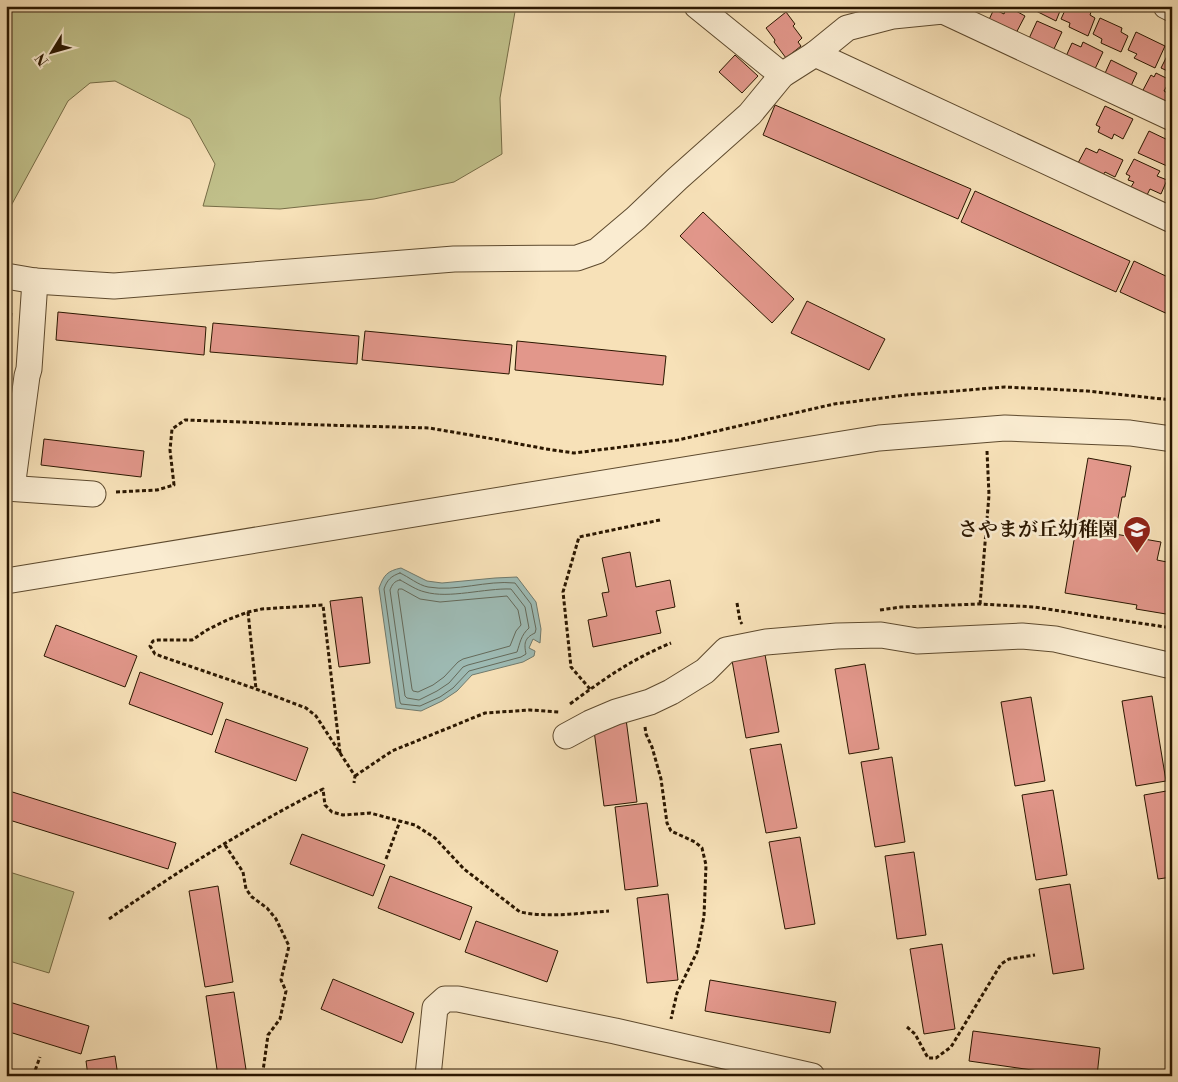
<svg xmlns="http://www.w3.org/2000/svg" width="1178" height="1082" viewBox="0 0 1178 1082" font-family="'Libre Bodoni','Noto Serif JP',serif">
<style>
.green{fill:#c1c18b;stroke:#766c46}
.water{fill:#9ebcb6;stroke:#707a6d}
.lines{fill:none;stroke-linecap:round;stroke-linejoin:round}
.shore{stroke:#646a5b;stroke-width:1}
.building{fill:#e2978b;stroke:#2b1700}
.minor-casing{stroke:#5e4a2e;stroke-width:27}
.path{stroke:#2b1700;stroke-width:3;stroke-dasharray:4 2.5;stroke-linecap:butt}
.minor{stroke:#faecd1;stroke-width:25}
.labels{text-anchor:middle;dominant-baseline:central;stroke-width:5;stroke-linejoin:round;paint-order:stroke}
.poi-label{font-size:20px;font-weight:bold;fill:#2b1700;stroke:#faecd1;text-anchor:end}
</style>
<rect width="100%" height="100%" fill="#f7e1b8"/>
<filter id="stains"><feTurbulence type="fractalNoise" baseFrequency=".004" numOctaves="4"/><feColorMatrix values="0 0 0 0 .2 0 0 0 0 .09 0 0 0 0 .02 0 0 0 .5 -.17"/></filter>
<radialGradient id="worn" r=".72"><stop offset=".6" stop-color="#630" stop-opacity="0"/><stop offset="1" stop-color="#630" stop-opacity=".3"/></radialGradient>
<!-- green -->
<g class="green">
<polygon points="6,6 516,6 500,98 502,154 454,182 374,199 280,209 203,206 215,164 190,119 115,81 90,83 68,101 6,215"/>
<polygon points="6,871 74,892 49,973 6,960"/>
</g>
<!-- water -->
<path class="water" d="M401,568L427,581L442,583L495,578L517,577L536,602L541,629L540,643L533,639L529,648L535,651L534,656L523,662L472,675L457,691L442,701L421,711L396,708L379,588C384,575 387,571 401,568Z"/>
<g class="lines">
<!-- shore -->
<g class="shore">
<path d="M400,573C409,577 418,585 428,587C457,592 486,580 515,583L531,604L536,629L535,633C524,638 524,644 526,654L521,657L469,671L453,688L440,697L420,706L401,704L400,702L384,589C387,580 391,576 400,573Z"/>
<path d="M400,580C408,584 416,590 425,592C449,599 485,588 511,589L525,607L529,628C521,635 520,643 517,652L468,665L463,667L449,683L437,691L419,700L407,698L405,696L390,590C392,585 394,581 400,580Z"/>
<polygon points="399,589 402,589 420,599 440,602 507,596 518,610 521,625 516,631 510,646 463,659 458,662 444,677 433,685 418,692 413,691 412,689 398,592"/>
</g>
</g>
<!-- building -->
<g class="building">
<polygon points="1007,6 1025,16 1015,35 986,26 994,9 1004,14"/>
<polygon points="1028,6 1062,6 1056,21 1028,7"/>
<polygon points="1067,6 1085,6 1092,9 1090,15 1095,18 1088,36 1069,27 1070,23 1061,19"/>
<polygon points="786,12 795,24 793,26 802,38 798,42 801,46 786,58 774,42 775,40 766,28"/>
<polygon points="1100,18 1122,28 1121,32 1128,36 1121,52 1101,43 1102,39 1093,34"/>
<polygon points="1037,21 1062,32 1053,51 1026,45"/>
<polygon points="1136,32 1165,46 1155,68 1134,58 1137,54 1128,50"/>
<polygon points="1083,42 1103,52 1094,71 1063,63 1072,43 1081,47"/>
<polygon points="1171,48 1172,48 1172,73 1161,68"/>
<polygon points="735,55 758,76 742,93 719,72"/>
<polygon points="1111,60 1137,73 1130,88 1102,80"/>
<polygon points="1156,73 1170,80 1164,91 1172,96 1172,101 1168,109 1142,92 1151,75 1154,77"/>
<polygon points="775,105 971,189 958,219 763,135"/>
<polygon points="1105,106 1133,119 1123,139 1114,134 1112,139 1098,132 1100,127 1096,125"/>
<polygon points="1149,131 1172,142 1172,155 1167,166 1138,153"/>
<polygon points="1086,148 1097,153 1099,149 1123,160 1115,177 1105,172 1103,175 1078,163"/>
<polygon points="1134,159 1160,171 1157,176 1167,180 1161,194 1150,189 1147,195 1131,187 1134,182 1128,180 1130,176 1126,174"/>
<polygon points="975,191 1130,261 1116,292 961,222"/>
<polygon points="703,212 794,299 772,323 680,236"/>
<polygon points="1134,261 1172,279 1172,316 1120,292"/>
<polygon points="807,301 885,339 869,370 791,333"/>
<polygon points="58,312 206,327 204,355 56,340"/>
<polygon points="6,313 12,313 9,340 6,339"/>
<polygon points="213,323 359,336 357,364 210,352"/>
<polygon points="365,331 512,345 509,374 362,360"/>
<polygon points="517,341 666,356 663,385 515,370"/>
<polygon points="44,439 144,451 141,477 41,465"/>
<polygon points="1088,458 1131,466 1125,497 1122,497 1115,534 1161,542 1157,560 1172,563 1172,615 1136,609 1137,605 1065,593"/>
<polygon points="630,552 636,587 670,580 675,607 656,611 661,633 593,647 588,620 607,616 602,593 609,592 602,558"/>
<polygon points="362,597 370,663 339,667 330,601"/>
<polygon points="56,625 137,656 125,687 44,656"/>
<polygon points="764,649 779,732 746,738 731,655"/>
<polygon points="865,664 879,749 849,754 835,669"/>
<polygon points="140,672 223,703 212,735 129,704"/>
<polygon points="1152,696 1166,781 1136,786 1122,701"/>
<polygon points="1031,697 1045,781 1015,786 1001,702"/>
<polygon points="226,719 308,748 296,781 215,752"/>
<polygon points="626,719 637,802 604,806 593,723"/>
<polygon points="781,744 797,828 766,833 750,749"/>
<polygon points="892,757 905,842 875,847 861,762"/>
<polygon points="6,790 176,843 168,869 6,819"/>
<polygon points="1053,790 1067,875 1036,880 1022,795"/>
<polygon points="1172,790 1172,877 1158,879 1144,795"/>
<polygon points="647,803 658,886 625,890 615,807"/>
<polygon points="302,834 385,865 373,896 290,864"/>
<polygon points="800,837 815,924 785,929 769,842"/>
<polygon points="914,852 926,935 897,939 885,856"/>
<polygon points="390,876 472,907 460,940 378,908"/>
<polygon points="1070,884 1084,969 1053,974 1039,889"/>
<polygon points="218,886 233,982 205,987 189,891"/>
<polygon points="668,894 678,980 647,983 637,898"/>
<polygon points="476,921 558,951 547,982 465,952"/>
<polygon points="942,944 955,1029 924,1034 910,949"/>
<polygon points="333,979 414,1013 402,1043 321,1009"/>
<polygon points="710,980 836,1002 830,1033 705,1011"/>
<polygon points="234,992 247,1076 218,1076 206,996"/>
<polygon points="6,1001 89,1026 81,1054 6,1031"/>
<polygon points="973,1031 1100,1048 1097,1076 1074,1076 969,1061"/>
<polygon points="115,1056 118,1076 88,1076 86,1061"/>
</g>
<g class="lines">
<defs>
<g id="minor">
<polyline points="697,6 782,75"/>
<polyline points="1166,6 1172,9"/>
<polyline points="943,11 1172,118"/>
<polyline points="815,54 1172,220"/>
<polyline points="6,276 35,281 114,286 454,259 577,258 597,251 636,218 677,179 750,114 782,75 815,54 847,28 893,16 943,11 956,6"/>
<polyline points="6,488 93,494"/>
<polyline points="12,488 27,376 29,369 35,281"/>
<polyline points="6,581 879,438 1005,428 1130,433 1172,439"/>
<polyline points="566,736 590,723 616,712 650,702 671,692 705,671 726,650 766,642 837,636 881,635 917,641 1022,636 1055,639 1172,666"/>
<polyline points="428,1076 435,1008 445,999 458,999 615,1031 812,1076"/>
</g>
</defs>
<!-- minor casing -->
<use href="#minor" class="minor-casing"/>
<!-- path -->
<g class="path">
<polyline points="116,492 157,490 174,485 170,450 172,429 185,420 324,425 429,428 488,438 546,449 574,453 678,440 834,404 906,395 1005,387 1087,391 1172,400"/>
<polyline points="737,603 740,621 742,624"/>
<polyline points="980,604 989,495 987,451"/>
<polyline points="880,610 901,607 980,604 1034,607 1172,628"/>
<polyline points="248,612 256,689"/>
<polyline points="590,689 571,667 563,592 579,537 660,520"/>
<path d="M570,704C604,679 632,659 671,643"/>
<polyline points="645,727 646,734 652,747 661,779 667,823 671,831 695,842 702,848 706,865 704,916 700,938 697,952 677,993 671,1019"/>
<polyline points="340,753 323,605 262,609 248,612 227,620 207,630 192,640 158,640 153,641 150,646 155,654 169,659 256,689 306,708 316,716 355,776 354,783"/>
<polyline points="355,776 392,751 485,713 530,710 559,712"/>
<polyline points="225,845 243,872 246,889 252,897 267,908 276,919 289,946 281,980 286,991 280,1019 268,1035 263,1071 260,1076"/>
<polyline points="386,859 400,821"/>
<path d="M109,919C177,872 249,826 323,789L325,805L332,812L343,815L370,813L415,825L435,838L464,869L520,912C549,918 580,913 609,911"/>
<polyline points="907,1027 915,1034 928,1058 936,1058 951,1047 1001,964 1009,959 1035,955"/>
<polyline points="33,1076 40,1057"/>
</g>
<!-- minor -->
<use href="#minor" class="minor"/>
</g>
<!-- icons -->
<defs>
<symbol id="school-pin" viewBox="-11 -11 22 30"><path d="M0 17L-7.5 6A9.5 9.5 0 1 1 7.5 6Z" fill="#8f2418" stroke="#faecd1"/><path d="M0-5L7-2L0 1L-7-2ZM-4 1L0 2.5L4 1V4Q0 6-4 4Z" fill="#fff"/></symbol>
</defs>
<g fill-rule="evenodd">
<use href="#school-pin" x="1121" y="514" width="32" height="43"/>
</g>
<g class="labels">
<!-- poi labels -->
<g class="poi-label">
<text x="1118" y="530">さやまが丘幼稚園</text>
</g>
</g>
<!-- margin -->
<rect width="1178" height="1082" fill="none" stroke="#f7e1b8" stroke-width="25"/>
<rect x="8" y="8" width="1163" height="1067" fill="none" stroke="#2b1700" stroke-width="2.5"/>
<rect x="12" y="12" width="1153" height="1057" fill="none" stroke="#2b1700"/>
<!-- north arrow -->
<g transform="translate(52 52) rotate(233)" stroke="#faecd1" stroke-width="4" paint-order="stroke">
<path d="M0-4L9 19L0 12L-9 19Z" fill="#2b1700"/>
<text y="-8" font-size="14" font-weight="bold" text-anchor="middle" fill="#2b1700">N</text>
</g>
<rect width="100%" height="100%" filter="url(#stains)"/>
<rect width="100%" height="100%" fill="url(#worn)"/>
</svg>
